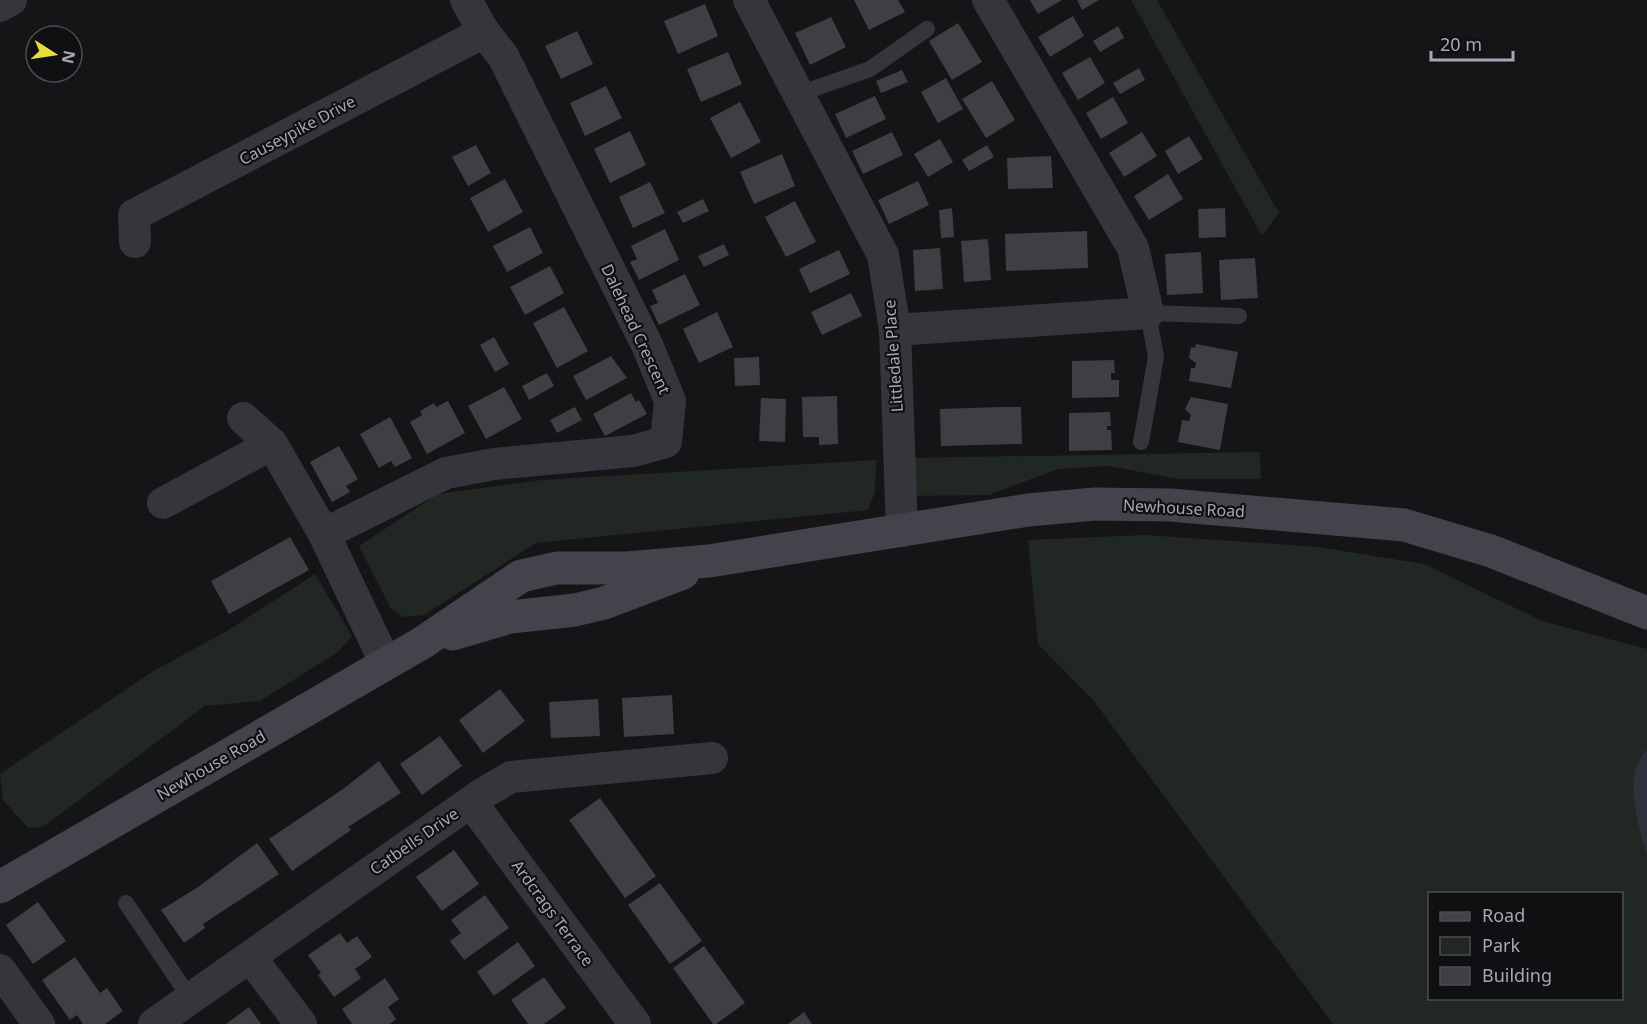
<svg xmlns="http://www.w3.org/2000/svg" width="1647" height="1024" viewBox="0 0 1647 1024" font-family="'Noto Sans',sans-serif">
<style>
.green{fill:#212824;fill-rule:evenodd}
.water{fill:#2d313b}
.building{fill:#3f3e43}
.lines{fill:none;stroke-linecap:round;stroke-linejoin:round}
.lane{stroke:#36353b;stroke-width:16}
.street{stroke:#36353b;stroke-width:32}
.secondary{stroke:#44434b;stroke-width:33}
.labels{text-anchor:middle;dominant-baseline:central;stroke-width:4.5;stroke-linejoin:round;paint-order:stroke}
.street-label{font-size:16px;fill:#a7a7b5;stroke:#100f11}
</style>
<rect width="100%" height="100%" fill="#151416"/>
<!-- green -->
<g class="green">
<polygon points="1131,0 1157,0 1279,213 1262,236"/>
<polygon points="1260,452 1261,479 1178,479 1109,466 1058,469 989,495 908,496 907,458"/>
<polygon points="876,460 875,492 868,510 536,543 424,615 404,617 391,609 359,546 438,494 542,480"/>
<path d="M1145,535L1319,547L1424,564L1542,621L1647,649V1024H1333L1093,700L1038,644L1028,540ZM1430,894H1622V998H1430Z"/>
<polygon points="315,574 352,636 338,652 260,701 205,706 43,827 28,828 3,800 0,774 155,670 227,631"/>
</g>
<!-- water -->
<path class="water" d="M1647,750V855C1639,826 1621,774 1647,750Z"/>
<!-- building -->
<g class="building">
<polygon points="854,0 898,0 905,12 869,30"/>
<polygon points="1030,0 1062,0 1038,14"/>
<polygon points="1077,0 1099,0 1082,10"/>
<polygon points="705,4 718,36 678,54 664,21"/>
<polygon points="1073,16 1084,36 1050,57 1038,37"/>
<polygon points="831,17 846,47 810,65 795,33"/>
<polygon points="958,23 982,62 952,80 929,41"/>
<polygon points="1118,26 1124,38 1100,52 1093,41"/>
<polygon points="577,31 593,64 561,79 545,46"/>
<polygon points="728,52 742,84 701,102 687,69"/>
<polygon points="1090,57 1105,83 1078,100 1062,73"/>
<polygon points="1139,68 1145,80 1120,94 1113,83"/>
<polygon points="902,70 908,82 881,93 876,81"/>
<polygon points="946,78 963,109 938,123 921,92"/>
<polygon points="992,81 1015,120 986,138 962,99"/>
<polygon points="606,86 622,118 585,136 570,103"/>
<polygon points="875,96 886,119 846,138 835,114"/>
<polygon points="1113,97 1128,123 1101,139 1086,113"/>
<polygon points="740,102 761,142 731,158 710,118"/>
<polygon points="630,131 646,165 610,183 594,149"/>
<polygon points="892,132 903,155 863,174 852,151"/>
<polygon points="1142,132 1157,156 1124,177 1109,153"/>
<polygon points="1189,136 1203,159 1178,174 1165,151"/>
<polygon points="940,139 953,162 928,177 914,154"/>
<polygon points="476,145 491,173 468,186 452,157"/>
<polygon points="987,145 994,157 969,171 962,160"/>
<polygon points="782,154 795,186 754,204 740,172"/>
<polygon points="1051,156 1053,188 1008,189 1007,158"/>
<polygon points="1168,174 1183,199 1149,220 1134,196"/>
<polygon points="505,179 523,212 488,232 470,198"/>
<polygon points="918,181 929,205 889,224 878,200"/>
<polygon points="650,182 665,213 633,228 619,197"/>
<polygon points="703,199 709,211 683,223 677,212"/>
<polygon points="795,201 816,242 786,257 765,217"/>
<polygon points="952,208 954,237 941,238 939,210"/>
<polygon points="1225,208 1226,237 1199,238 1198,209"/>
<polygon points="530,227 543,253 507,272 493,246"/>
<polygon points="665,229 679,260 639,280 630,262 637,259 631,246"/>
<polygon points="1087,231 1088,268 1006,271 1005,234"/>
<polygon points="988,239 991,280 964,282 961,241"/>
<polygon points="724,244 729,255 704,267 698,256"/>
<polygon points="940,248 943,289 915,291 913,250"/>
<polygon points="839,250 850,274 810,293 799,269"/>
<polygon points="1201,252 1203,293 1167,295 1165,254"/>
<polygon points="1255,258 1258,298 1221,300 1219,260"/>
<polygon points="550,266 564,293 525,315 510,287"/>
<polygon points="685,274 700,305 659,325 650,306 658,303 652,290"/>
<polygon points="851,293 862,316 822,335 811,312"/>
<polygon points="564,307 588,351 557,368 533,323"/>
<polygon points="717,312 733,347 699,363 683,329"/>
<polygon points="494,337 509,364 495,372 480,345"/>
<polygon points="1196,344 1238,352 1231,388 1189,381 1191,368 1195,368 1196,363 1189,358 1191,347 1195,348"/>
<polygon points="611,356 627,378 586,400 573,376"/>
<polygon points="759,357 760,385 735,386 734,358"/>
<polygon points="1114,360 1115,373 1111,373 1111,380 1119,380 1119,397 1072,398 1072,361"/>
<polygon points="547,373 554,386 529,400 522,386"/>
<polygon points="504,387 522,419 486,439 468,406"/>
<polygon points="631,393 636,402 639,400 647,414 605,436 593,414"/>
<polygon points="837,396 838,444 819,445 819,437 803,437 802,397"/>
<polygon points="1191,397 1228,404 1220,450 1178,442 1182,420 1189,421 1191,415 1185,409"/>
<polygon points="761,398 786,399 785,442 759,441"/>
<polygon points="448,401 465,433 427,454 410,422 422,415 420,411 434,403 436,407"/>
<polygon points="575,407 582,420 557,433 550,420"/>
<polygon points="1001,407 1021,407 1022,444 941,446 940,409"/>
<polygon points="1110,412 1111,426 1107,426 1107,430 1111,430 1112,450 1069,451 1069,413"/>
<polygon points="390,417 412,458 395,467 391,461 379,468 360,434"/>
<polygon points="339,446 358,479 346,486 350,492 332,502 310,462"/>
<polygon points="290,537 309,570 229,614 211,581"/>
<polygon points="500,689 525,721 483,753 459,720"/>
<polygon points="672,695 674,734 624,737 622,698"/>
<polygon points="598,699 600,736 551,738 549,702"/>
<polygon points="440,736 462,766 422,795 400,764"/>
<polygon points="379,761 401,793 348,827 351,830 292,871 269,839 343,789"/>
<polygon points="600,798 656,876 625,898 569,820"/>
<polygon points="257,843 279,874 203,924 205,928 184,943 161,910 198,887"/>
<polygon points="454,850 479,884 442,911 416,877"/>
<polygon points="660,883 702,941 670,964 628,905"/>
<polygon points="485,895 509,928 464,960 450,941 461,933 451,920"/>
<polygon points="38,902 66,941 33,964 6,925"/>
<polygon points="340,933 347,943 357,936 372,957 355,969 361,978 334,997 318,975 321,973 308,955"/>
<polygon points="518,942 535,966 494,996 477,972"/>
<polygon points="704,946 745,1003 716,1024 713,1024 673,968"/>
<polygon points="75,957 100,993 107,988 123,1011 105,1024 83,1024 77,1015 70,1020 42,980"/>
<polygon points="544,977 566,1008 544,1024 528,1024 511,1000"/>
<polygon points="385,978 399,999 388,1007 396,1019 390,1024 352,1024 342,1009"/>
<polygon points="249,1007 261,1024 226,1024"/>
<polygon points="804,1012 812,1024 788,1024"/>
</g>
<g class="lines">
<!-- lane -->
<g class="lane">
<polyline points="799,94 870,69 927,29"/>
<polyline points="1141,442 1156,357 1148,313 1239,316"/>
<polyline points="126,903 190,998"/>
</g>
<!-- street -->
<g class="street">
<polyline points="749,0 883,255 895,330 902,531"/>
<polyline points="0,6 11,0"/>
<polyline points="135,242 134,215 484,32"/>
<polyline points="895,330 1148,313 1133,248 988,0"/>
<polyline points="243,418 272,444 324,534 386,664"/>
<polyline points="163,503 272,444"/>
<polyline points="324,534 446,473 494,464 633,451 666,442 670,401 648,347 503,56 484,32 466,0"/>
<polyline points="471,802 635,1024"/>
<polyline points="250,957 301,1024"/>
<polyline points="0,970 39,1024"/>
<polyline points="154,1024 482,794 511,777 712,758"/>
</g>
<!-- secondary -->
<g class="secondary">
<polyline points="453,634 510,617 575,610 604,603 683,573"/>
<polyline points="0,887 422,643 521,576 557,568 627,568 709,561 1028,510 1095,504 1170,505 1404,525 1491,551 1647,613"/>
</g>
</g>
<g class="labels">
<!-- street labels -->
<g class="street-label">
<text transform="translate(297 130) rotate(-28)">Causeypike Drive</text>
<text transform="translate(636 329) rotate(65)">Dalehead Crescent</text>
<text transform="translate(893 356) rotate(-94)">Littledale Place</text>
<text transform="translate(1184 508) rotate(3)">Newhouse Road</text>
<text transform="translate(211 765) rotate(-30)">Newhouse Road</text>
<text transform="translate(414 841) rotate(-35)">Catbells Drive</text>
<text transform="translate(553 913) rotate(54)">Ardcrags Terrace</text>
</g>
</g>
<!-- legend -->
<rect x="1428" y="892" width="195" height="108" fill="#100f11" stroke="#4c4c53" stroke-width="1.5"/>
<rect x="1440" y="912" width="30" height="9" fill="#44434b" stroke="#4c4c53" stroke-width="1.5"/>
<text x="1482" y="922" font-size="18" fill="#a7a7b5">Road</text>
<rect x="1440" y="937" width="30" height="18" fill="#212824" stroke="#4c4c53" stroke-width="1.5"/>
<text x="1482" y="952" font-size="18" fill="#a7a7b5">Park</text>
<rect x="1440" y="967" width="30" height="18" fill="#3f3e43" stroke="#4c4c53" stroke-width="1.5"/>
<text x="1482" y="982" font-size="18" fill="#a7a7b5">Building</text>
<!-- north arrow -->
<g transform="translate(54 54) rotate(102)"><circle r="28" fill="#100f11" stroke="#4c4c53" stroke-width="1.5"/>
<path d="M0-4.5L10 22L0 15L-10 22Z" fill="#e9de39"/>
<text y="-9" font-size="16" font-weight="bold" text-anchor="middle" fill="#a7a7b5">N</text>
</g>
<!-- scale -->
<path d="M1431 51v9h82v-9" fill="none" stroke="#a7a7b5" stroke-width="3"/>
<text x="1440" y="51" font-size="18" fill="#a7a7b5" stroke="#100f11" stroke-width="4.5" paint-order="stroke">20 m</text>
</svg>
